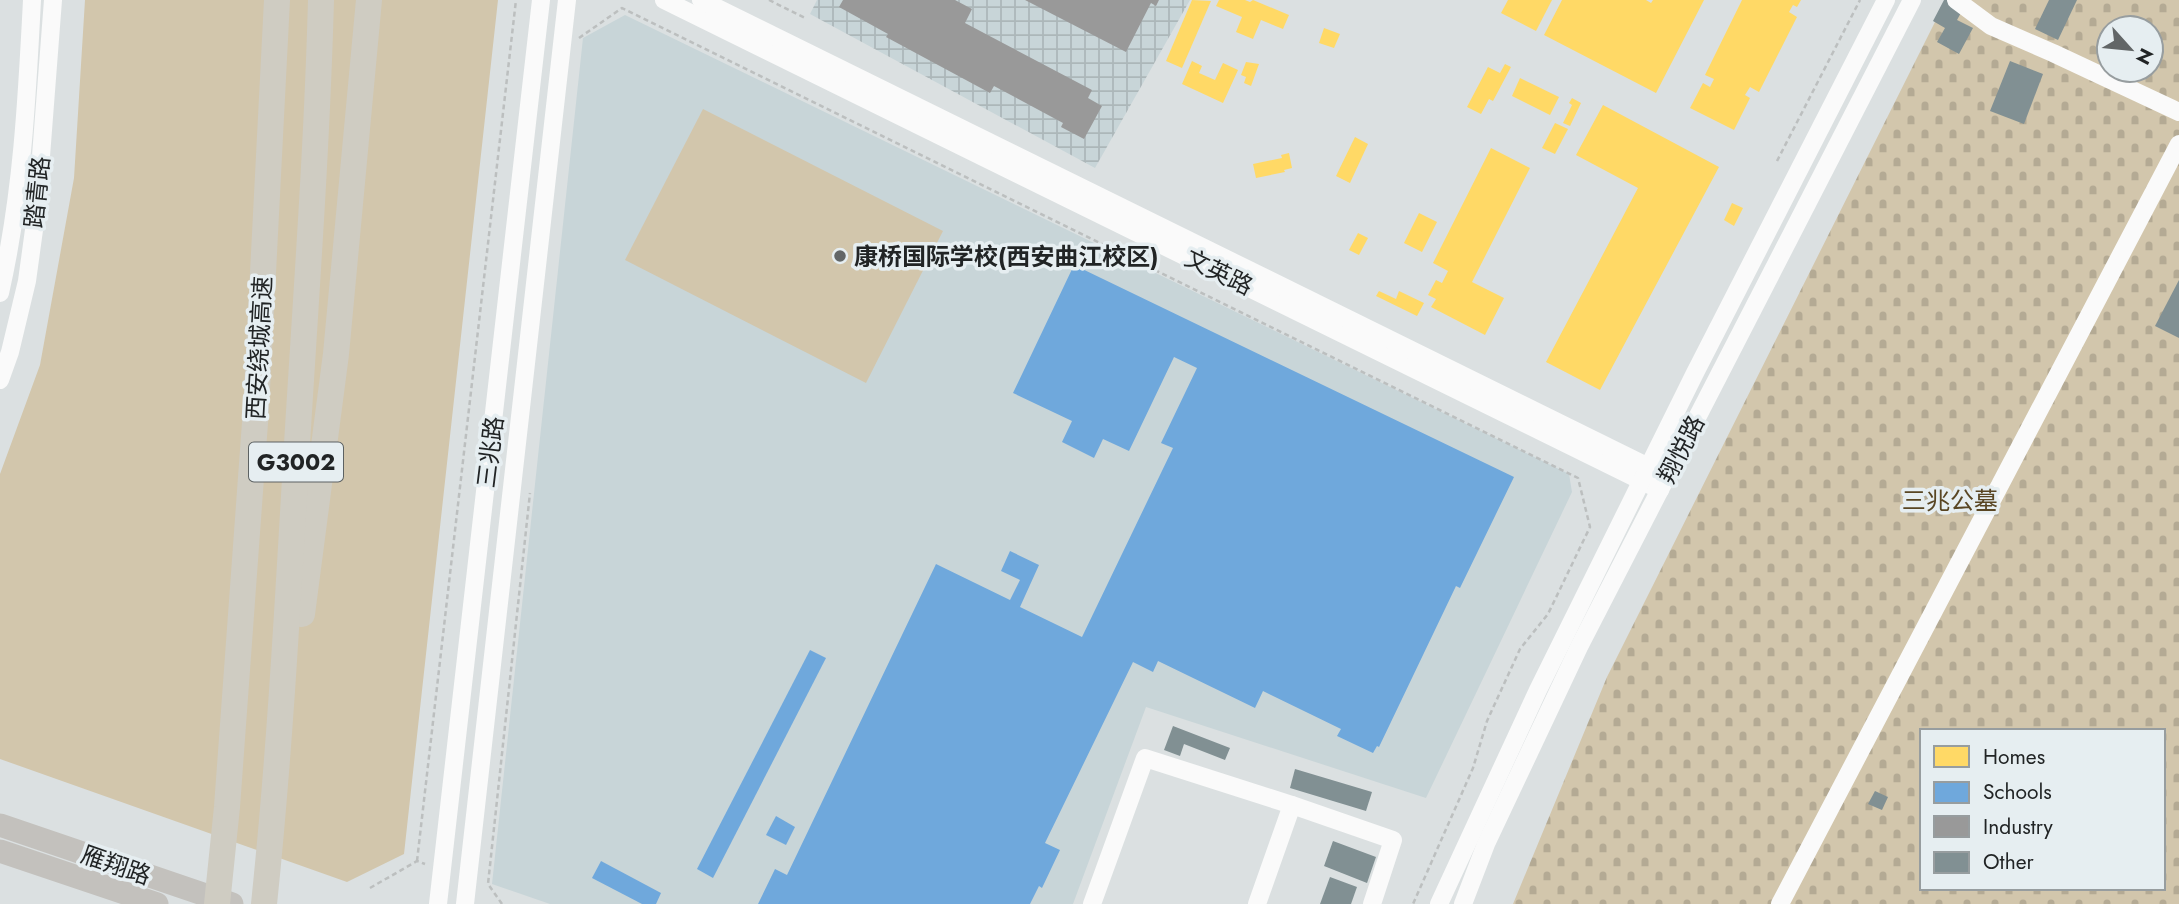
<svg xmlns="http://www.w3.org/2000/svg" width="2179" height="904" viewBox="0 0 2179 904" font-family="Jost,'Noto Sans SC',sans-serif">
<style>
.built{fill:#c8d5d8}
.industrial{fill:url(#industrial-grid)}
.green{fill:#d2c6ac}
.cemetery{fill:url(#cemetery-stones);fill-rule:evenodd}
.homes{fill:#ffd966}
.schools{fill:#6fa8dc}
.industry{fill:#999}
.building{fill:#819093}
.lines{fill:none;stroke-linecap:round;stroke-linejoin:round}
.path{stroke:#bcbfbf;stroke-width:2.5;stroke-dasharray:5 3.5;stroke-linecap:butt}
.minor{stroke:#fafafa;stroke-width:18}
.major{stroke:#c3c1bd;stroke-width:23}
.highway{stroke:#cfccc2;stroke-width:26}
.poi-dot{fill:#626667;stroke:#e6eef1;stroke-width:2.5}
.labels{text-anchor:middle;dominant-baseline:central;stroke-width:7;stroke-linejoin:round;paint-order:stroke}
.shield{fill:#e6eef1;stroke:#5c6162;stroke-width:2}
.shield-label{font-size:23px;font-weight:bold;fill:#212425}
.street-label{font-size:24px;fill:#212425;stroke:#e6eef1}
.poi-label{font-size:24px;font-weight:bold;fill:#212425;stroke:#e6eef1;text-anchor:start}
.park-label{font-size:24px;fill:#594623;stroke:#e6eef1}
</style>
<defs>
<pattern id="industrial-grid" width="8" height="8" patternUnits="userSpaceOnUse" patternTransform="scale(1.75)"><rect width="8" height="8" fill="#c8d5d8"/><path d="M0 4h8M4 0v8" fill="none" stroke="#acb7b9"/></pattern>
<pattern id="cemetery-stones" width="16" height="16" patternUnits="userSpaceOnUse" patternTransform="scale(1.75)"><rect width="16" height="16" fill="#d2c6ac"/><path d="M2 7V4a2 2 0 0 1 4 0v3zM10 15v-3a2 2 0 0 1 4 0v3z" fill="#b4aa94"/></pattern>
</defs>
<rect width="100%" height="100%" fill="#dbe0e1"/>
<!-- built -->
<polygon class="built" points="625,15 1569,474 1572,492 1426,798 1146,707 1073,904 550,904 492,884 583,38"/>
<!-- industrial -->
<polygon class="industrial" points="817,0 1190,0 1095,168 810,14"/>
<!-- green -->
<g class="green">
<polygon points="85,0 498,0 404,854 347,882 0,759 0,474 40,365 74,178"/>
<polygon points="703,109 943,231 866,383 625,260"/>
</g>
<!-- cemetery -->
<path class="cemetery" d="M1946,0H2179V904H1513L1607,677ZM2109,28H2151V70H2109ZM1922,731H2163V888H1922Z"/>
<!-- homes -->
<g class="homes">
<polygon points="1192,0 1211,1 1182,68 1166,61"/>
<polygon points="1219,0 1245,0 1250,2 1253,0 1289,15 1283,29 1261,20 1253,39 1236,32 1242,17 1216,6"/>
<polygon points="1508,0 1552,0 1536,31 1501,13"/>
<polygon points="1562,0 1646,0 1651,3 1653,0 1704,0 1656,93 1544,35"/>
<polygon points="1742,0 1801,0 1797,7 1793,5 1789,12 1797,17 1759,92 1750,87 1745,95 1750,98 1734,130 1690,108 1703,83 1710,87 1714,79 1705,75"/>
<polygon points="1324,28 1340,34 1334,48 1319,43"/>
<polygon points="1192,61 1202,66 1199,73 1215,80 1223,63 1238,70 1223,103 1182,84"/>
<polygon points="1246,62 1259,64 1251,86 1244,83 1246,77 1241,75"/>
<polygon points="1505,64 1511,67 1493,101 1489,99 1481,114 1467,107 1488,67 1500,73"/>
<polygon points="1520,78 1559,97 1550,115 1512,96"/>
<polygon points="1572,98 1581,103 1570,126 1563,123 1572,105 1569,103"/>
<polygon points="1603,105 1719,167 1600,390 1546,362 1638,188 1576,155"/>
<polygon points="1555,123 1568,129 1555,154 1542,148"/>
<polygon points="1355,137 1368,144 1350,183 1336,176"/>
<polygon points="1491,148 1530,168 1472,282 1504,298 1485,335 1431,307 1436,299 1428,295 1436,280 1442,283 1448,271 1433,263"/>
<polygon points="1289,153 1292,168 1284,170 1285,172 1256,178 1253,164 1282,158 1281,155"/>
<polygon points="1732,203 1743,208 1734,226 1724,220"/>
<polygon points="1419,213 1437,222 1422,252 1404,243"/>
<polygon points="1358,233 1368,238 1359,255 1349,250"/>
<polygon points="1379,291 1396,299 1399,291 1424,303 1417,316 1376,296"/>
</g>
<!-- schools -->
<g class="schools">
<polygon points="1074,265 1514,477 1460,588 1456,586 1379,747 1377,746 1373,753 1337,736 1341,729 1263,691 1255,708 1158,661 1153,672 1133,662 1045,843 1060,850 1042,888 1039,886 1030,904 758,904 775,869 787,875 936,564 1010,600 1020,580 1001,571 1010,551 1039,565 1020,607 1082,637 1173,448 1161,443 1197,368 1174,357 1129,451 1103,439 1094,458 1062,442 1072,421 1013,393"/>
<polygon points="810,650 826,658 713,878 697,869"/>
<polygon points="776,816 795,827 786,845 766,835"/>
<polygon points="601,861 661,893 656,904 642,904 592,878"/>
</g>
<!-- industry -->
<g class="industry">
<polygon points="843,0 955,0 972,9 965,23 1092,90 1088,98 1102,106 1084,139 1061,127 1063,123 994,86 990,93 886,37 888,34 839,7"/>
<polygon points="1025,0 1159,0 1156,6 1151,3 1126,52"/>
</g>
<!-- building -->
<g class="building">
<polygon points="1944,0 1968,0 1957,20 1973,28 1959,54 1937,42 1945,28 1933,21"/>
<polygon points="2049,0 2077,0 2058,40 2035,29"/>
<polygon points="2010,61 2043,74 2024,124 1990,111"/>
<polygon points="2179,280 2179,338 2155,326"/>
<polygon points="1173,726 1230,748 1225,760 1184,744 1180,756 1164,750"/>
<polygon points="1295,769 1372,792 1366,811 1290,788"/>
<polygon points="1875,791 1888,797 1882,810 1868,804"/>
<polygon points="1333,841 1376,857 1367,883 1324,866"/>
<polygon points="1330,877 1357,887 1351,904 1320,904"/>
</g>
<g class="lines">
<!-- path -->
<g class="path">
<polyline points="769,0 805,18"/>
<polyline points="579,38 622,8 1578,478 1590,527 1548,614 1520,649 1487,721 1473,768 1413,904"/>
<polyline points="1777,161 1860,0"/>
<polyline points="417,861 516,0"/>
<polyline points="370,888 417,861 425,864"/>
<polyline points="502,904 488,884 530,493"/>
</g>
<!-- minor -->
<g class="minor">
<polyline points="664,0 1660,490"/>
<polyline points="701,0 1667,476"/>
<polyline points="1956,0 1991,26 2053,53 2179,112"/>
<path d="M0,293C22,196 27,99 32,0"/>
<polyline points="0,380 10,352 27,281 37,208 53,0"/>
<polyline points="1292,805 1393,840 1372,904"/>
<polyline points="438,904 541,0"/>
<polyline points="465,904 567,0"/>
<polyline points="1092,904 1145,758 1292,805 1257,904"/>
<polyline points="1439,904 1538,690 1695,373 1886,0"/>
<polyline points="1463,904 1486,844 1579,647 1912,0"/>
<polyline points="1780,904 2179,144"/>
</g>
<!-- major -->
<g class="major">
<polyline points="0,825 232,904"/>
<polyline points="0,851 157,904"/>
</g>
<!-- highway -->
<g class="highway">
<polyline points="302,614 336,354 369,0"/>
<polyline points="217,904 227,807 256,409 277,0"/>
<path d="M264,904C280,751 288,598 297,444C306,296 317,148 321,0"/>
</g>
</g>
<!-- markers -->
<circle class="poi-dot" cx="840" cy="256" r="7"/>
<g class="labels">
<!-- shield labels -->
<rect class="shield" x="249" y="442.5" width="94" height="39" rx="5"/>
<g class="shield-label">
<text x="296" y="462">G3002</text>
</g>
<!-- street labels -->
<g class="street-label">
<text transform="translate(37 192) rotate(-84)">踏青路</text>
<text transform="translate(1219 272) rotate(26)">文英路</text>
<text transform="translate(259 348) rotate(-87)">西安绕城高速</text>
<text transform="translate(1681 449) rotate(-63)">翔悦路</text>
<text transform="translate(490 452) rotate(-83)">三兆路</text>
<text transform="translate(116 865) rotate(19)">雁翔路</text>
</g>
<!-- poi labels -->
<g class="poi-label">
<text x="854" y="256">康桥国际学校(西安曲江校区)</text>
</g>
<!-- park labels -->
<g class="park-label">
<text x="1950" y="500">三兆公墓</text>
</g>
</g>
<!-- legend -->
<rect x="1920" y="729" width="245" height="161" fill="#e6eef1" stroke="#979d9f" stroke-width="2"/>
<rect x="1934" y="746" width="35" height="21" fill="#ffd966" stroke="#979d9f" stroke-width="2"/>
<text x="1983" y="764" font-size="21" fill="#212425">Homes</text>
<rect x="1934" y="782" width="35" height="21" fill="#6fa8dc" stroke="#979d9f" stroke-width="2"/>
<text x="1983" y="799" font-size="21" fill="#212425">Schools</text>
<rect x="1934" y="816" width="35" height="21" fill="#999999" stroke="#979d9f" stroke-width="2"/>
<text x="1983" y="834" font-size="21" fill="#212425">Industry</text>
<rect x="1934" y="852" width="35" height="21" fill="#819093" stroke="#979d9f" stroke-width="2"/>
<text x="1983" y="869" font-size="21" fill="#212425">Other</text>
<!-- north arrow -->
<g transform="translate(2130 49) rotate(117)"><circle r="33" fill="#e6eef1" stroke="#979d9f" stroke-width="2"/>
<path d="M0-5L12 26L0 18L-12 26Z" fill="#626667"/>
<text y="-10" font-size="19" font-weight="bold" text-anchor="middle" fill="#212425">N</text>
</g>
</svg>
